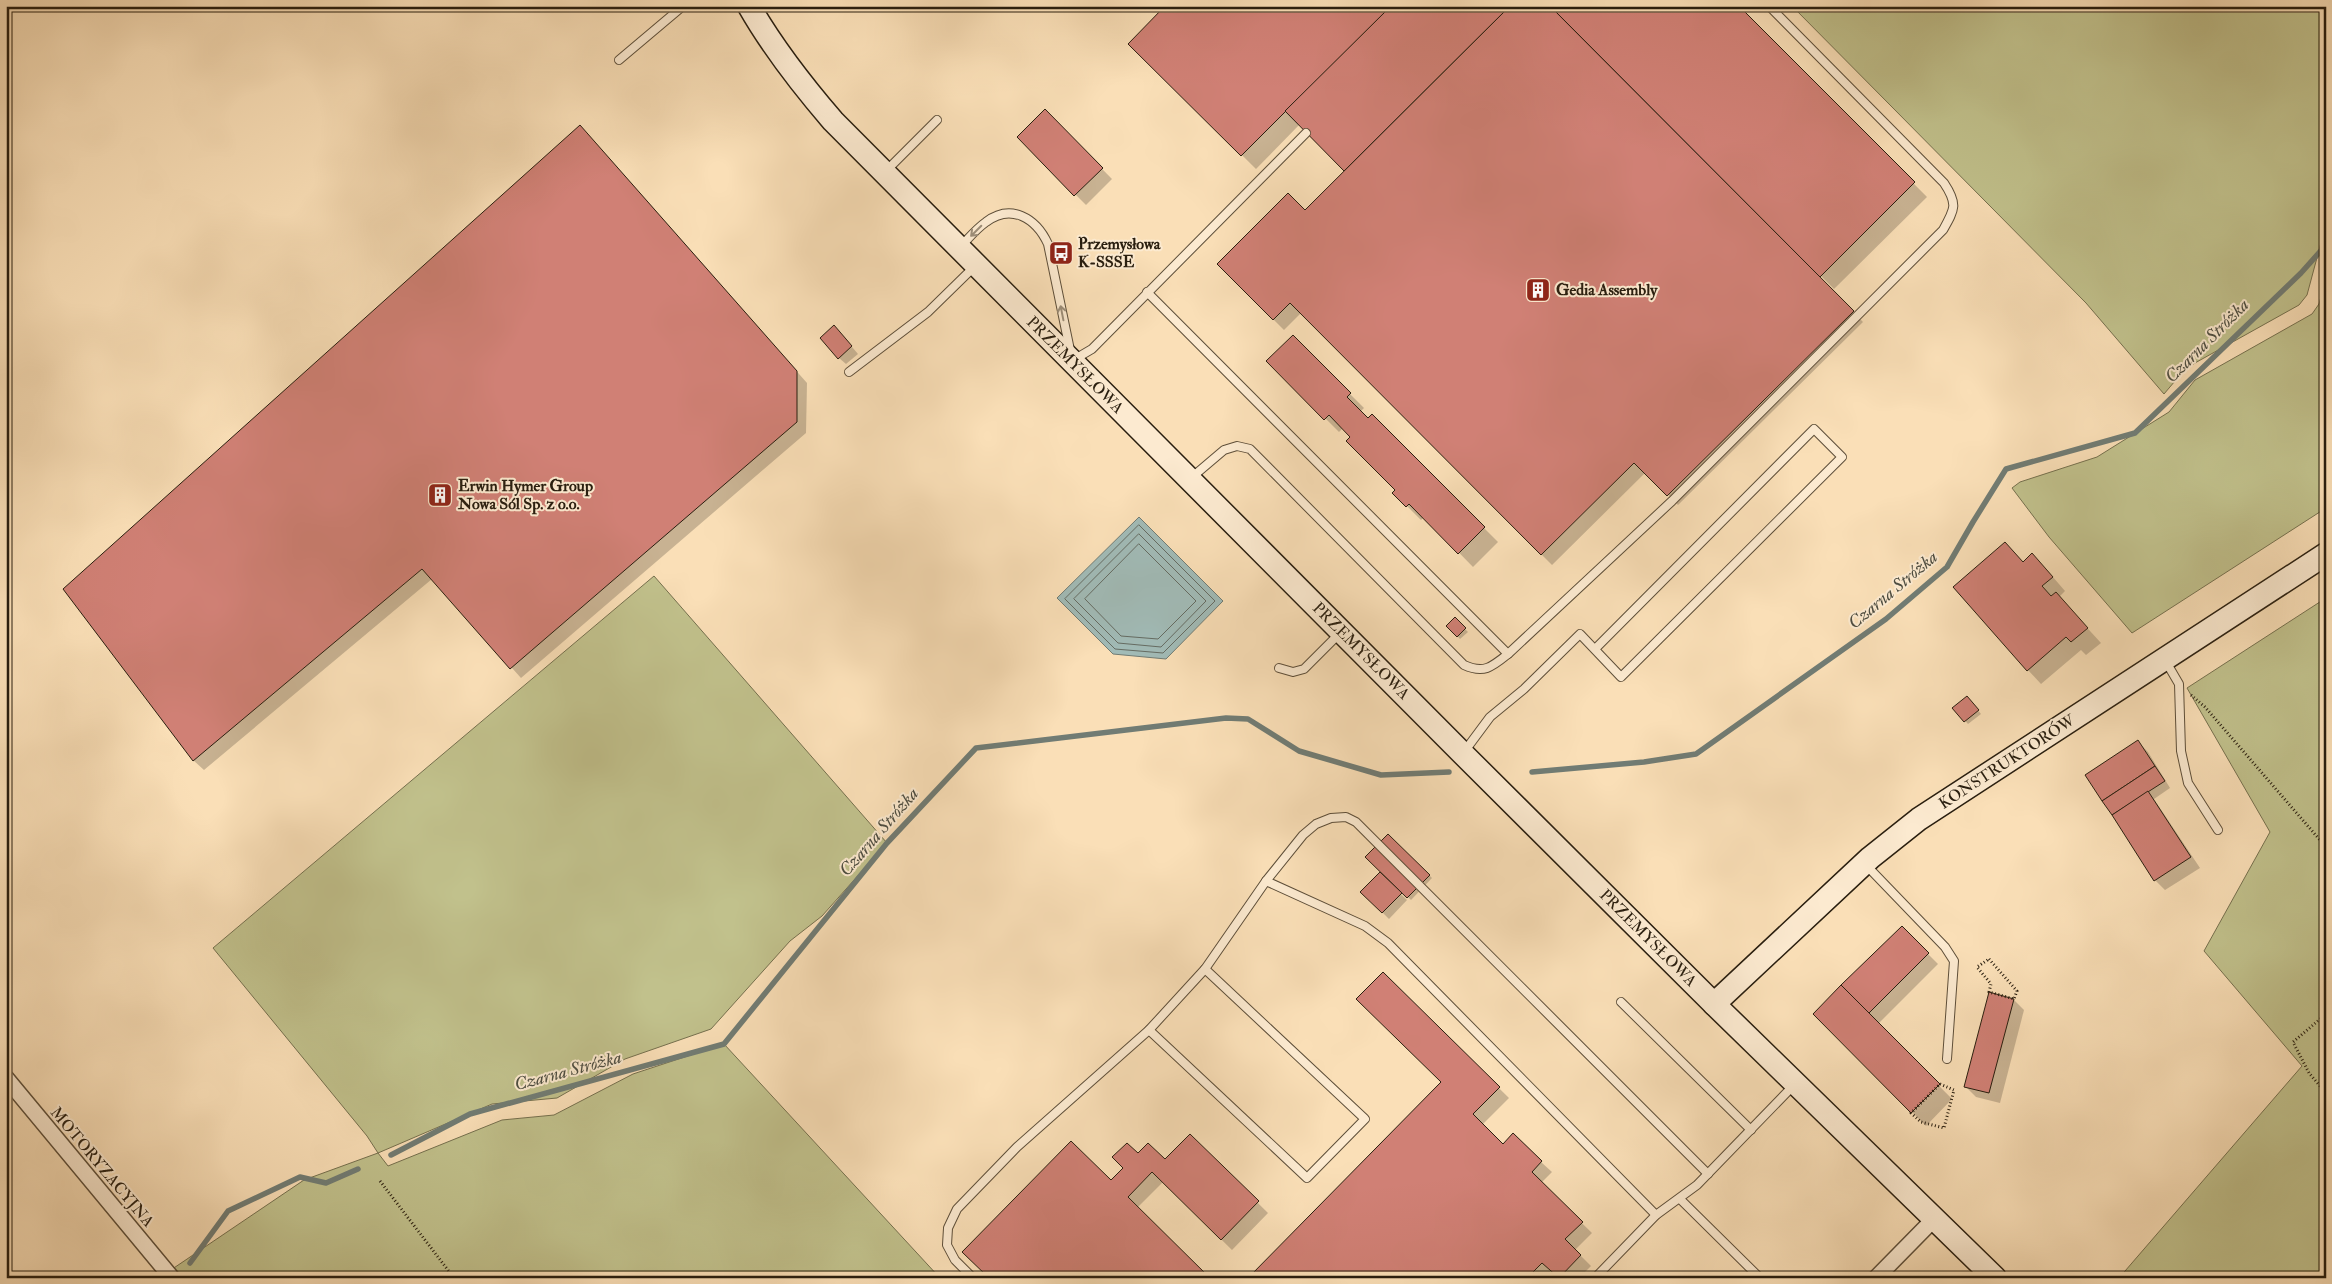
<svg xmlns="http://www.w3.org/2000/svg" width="2332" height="1284" viewBox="0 0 2332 1284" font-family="'IM FELL Double Pica',serif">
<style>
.green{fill:#c1c18c;stroke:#75704e}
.water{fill:#a1bbb7;stroke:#717c74}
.shadow{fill:#0003}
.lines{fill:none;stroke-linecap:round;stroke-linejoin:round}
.shore{stroke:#656c63;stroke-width:1}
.stream{stroke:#717c74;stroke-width:5.5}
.building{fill:#d08075;stroke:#291e0f}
.lane-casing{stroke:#5d4e39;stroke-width:10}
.street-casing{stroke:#5d4e39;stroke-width:18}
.secondary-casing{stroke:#291e0f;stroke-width:25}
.path{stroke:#291e0f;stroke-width:3;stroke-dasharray:1 2.5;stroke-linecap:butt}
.lane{stroke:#fcead0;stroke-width:8}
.street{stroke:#fcead0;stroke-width:15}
.secondary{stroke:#fcead0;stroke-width:22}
.oneway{stroke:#9d8e79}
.labels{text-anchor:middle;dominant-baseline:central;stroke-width:4;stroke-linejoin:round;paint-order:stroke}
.poi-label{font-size:16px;font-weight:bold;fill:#291e0f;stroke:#fcead0;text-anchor:start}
.street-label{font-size:16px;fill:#291e0f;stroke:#fcead0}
.water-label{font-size:18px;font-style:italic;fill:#4d4d41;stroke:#fcead0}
</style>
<rect width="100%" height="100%" fill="#fadfb7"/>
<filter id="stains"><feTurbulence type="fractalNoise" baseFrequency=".004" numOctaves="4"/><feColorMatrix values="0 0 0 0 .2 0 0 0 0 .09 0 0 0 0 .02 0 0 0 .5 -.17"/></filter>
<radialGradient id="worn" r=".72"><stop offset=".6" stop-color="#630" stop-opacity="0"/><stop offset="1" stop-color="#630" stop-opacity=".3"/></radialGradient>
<!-- green -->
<g class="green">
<polygon points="1792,6 2326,6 2326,224 2307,295 2299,305 2186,368 2164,394 2086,303"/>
<polygon points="2326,278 2326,508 2132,633 2049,537 2012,488 2020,482 2097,457 2169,412 2195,380 2312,314 2319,304"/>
<polygon points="654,576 887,843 822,916 790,941 711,1029 625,1059 557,1098 492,1104 378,1153 388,1166 502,1120 554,1115 633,1074 724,1044 940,1278 159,1278 304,1180 378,1153 367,1136 213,948"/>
<polygon points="2326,598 2326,1278 2119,1278 2302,1066 2204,951 2270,832 2187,688"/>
</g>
<!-- water -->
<polygon class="water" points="1139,517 1223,601 1166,659 1113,654 1057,598"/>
<!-- shadow -->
<g class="shadow">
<polygon points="1167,6 1737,6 1927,197 1834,289 1559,13 1557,15 1863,322 1678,505 1646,472 1552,565 1301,313 1284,330 1218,264 1305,211 1346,171 1300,124 1256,169 1130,44"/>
<polygon points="1045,111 1112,179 1086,205 1018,137"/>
<polygon points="590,137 807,383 806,433 521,678 432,579 204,770 193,760"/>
<polygon points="841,334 858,354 846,364 839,358"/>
<polygon points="1293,337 1364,408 1360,412 1368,420 1372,416 1498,542 1473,567 1424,517 1421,520 1394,493 1396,490 1343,428 1339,432 1268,361"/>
<polygon points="2005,543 2023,562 2046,569 2065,591 2059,597 2101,643 2086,655 2081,650 2041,684 2028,670"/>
<polygon points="1455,619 1468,632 1460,639 1448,626"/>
<polygon points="1970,700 1981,714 1968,724 1954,708"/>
<polygon points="2138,742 2148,752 2170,788 2154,799 2200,868 2165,890 2155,880"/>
<polygon points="1388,835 1432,878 1411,900 1367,857"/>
<polygon points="1380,874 1407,900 1389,919 1362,892"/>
<polygon points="1902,928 1938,964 1878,1024 1952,1099 1926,1126 1814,1014"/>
<polygon points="1383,974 1509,1098 1482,1125 1503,1145 1514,1135 1541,1162 1552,1172 1541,1183 1592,1233 1575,1250 1591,1266 1579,1278 1559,1278 1553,1272 1548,1278 1249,1278 1442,1082"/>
<polygon points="2014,1000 2024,1010 2000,1103 1976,1097 1966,1087"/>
<polygon points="1190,1136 1268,1213 1232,1250 1163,1182 1137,1208 1111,1182 1138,1155 1165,1161"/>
</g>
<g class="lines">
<!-- shore -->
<g class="shore">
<polygon points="1139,525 1215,601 1163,653 1115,649 1065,599"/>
<polygon points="1139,534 1206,601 1161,647 1118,643 1074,599"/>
<polygon points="1139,544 1196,601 1158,639 1121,636 1085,599"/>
</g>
<!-- stream -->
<g class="stream">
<polyline points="1532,772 1644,762 1696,754 1886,619 1947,567 1973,522 2006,469 2135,433 2301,273 2326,245"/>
<polyline points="391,1155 470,1114 724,1044 887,843 976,748 1226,718 1248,719 1299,751 1381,775 1449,772"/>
<polyline points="190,1263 228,1211 300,1177 326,1183 358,1169"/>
</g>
</g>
<!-- building -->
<g class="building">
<polygon points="1165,6 1391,6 1241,156 1128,44"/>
<polygon points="1391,6 1510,6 1344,171 1285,111"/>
<polygon points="1510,6 1550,6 1854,311 1667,496 1634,463 1541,555 1290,303 1273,320 1217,264 1288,193 1305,210"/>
<polygon points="1550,6 1739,6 1915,182 1820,277"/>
<polygon points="1045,109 1103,168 1074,196 1017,137"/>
<polygon points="580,125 797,371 797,422 510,669 422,569 193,761 63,589"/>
<polygon points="834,325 852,346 838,359 820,338"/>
<polygon points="1293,335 1351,393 1347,397 1368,418 1372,414 1485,527 1458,554 1409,504 1406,507 1392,493 1395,490 1346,441 1350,437 1329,415 1324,420 1266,361"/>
<polygon points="2005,542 2023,562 2032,553 2053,577 2042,586 2051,596 2056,592 2088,628 2071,642 2066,637 2027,671 1953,587"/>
<polygon points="1455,617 1466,628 1457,637 1446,626"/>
<polygon points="1967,696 1979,710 1964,722 1952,708"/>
<polygon points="2138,740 2155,766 2102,801 2085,775"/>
<polygon points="2155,766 2165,781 2112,815 2102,801"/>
<polygon points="2148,791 2191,857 2154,881 2112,815"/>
<polygon points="1388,834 1430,875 1407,898 1365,857"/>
<polygon points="1380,872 1402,893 1382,913 1360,892"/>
<polygon points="1902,926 1929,953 1869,1013 1841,985"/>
<polygon points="1383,972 1500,1087 1473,1114 1503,1144 1513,1133 1542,1161 1532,1172 1583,1222 1565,1239 1581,1255 1559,1278 1542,1263 1527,1278 1248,1278 1441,1082 1356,999"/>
<polygon points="1841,985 1940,1084 1911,1113 1813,1014"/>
<polygon points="1989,992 2014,999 1989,1093 1964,1087"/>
<polygon points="1190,1134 1259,1201 1221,1240 1152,1172 1128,1197 1210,1278 989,1278 962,1252 1071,1141 1111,1180 1123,1168 1112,1157 1127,1143 1138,1153 1148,1143 1165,1159"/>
</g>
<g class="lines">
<defs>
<g id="lane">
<polyline points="619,60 683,6"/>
<polyline points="886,171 937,120"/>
<path d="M960,247C968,239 976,229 986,222C1011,203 1036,218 1048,244L1070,350"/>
<polyline points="1147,292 1508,654"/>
<polyline points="1075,359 1092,349 1306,133"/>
<polyline points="849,372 928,312 974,267"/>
<path d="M1191,478L1224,450L1237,446L1250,449L1464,665C1484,674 1492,667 1508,654L1672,501L1943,230C1955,209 1958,204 1944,183L1769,6"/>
<polyline points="2165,660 2179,684 2181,751 2188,783 2218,830"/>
<polyline points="1279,668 1293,672 1304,669 1340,633"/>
<polyline points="1464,752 1490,717 1524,689 1580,634 1621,677 1842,457 1814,429 1595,649"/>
<polyline points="1866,865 1945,947 1954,961 1947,1059"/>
<polyline points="1266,881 1365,926 1388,943 1656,1215"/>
<polyline points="1621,1002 1751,1130"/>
<polyline points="1149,1030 1307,1178 1365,1119 1205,969"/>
<polyline points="1680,1199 1760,1278"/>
<polyline points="973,1278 955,1260 947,1245 948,1228 957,1209 1017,1147 1149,1030 1205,969 1266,881 1303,835 1316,824 1331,818 1346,817 1356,822 1708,1174"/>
<polyline points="1595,1278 1656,1215 1697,1185 1794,1085"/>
</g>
<g id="street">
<polyline points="6,1078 172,1278"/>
<polyline points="1876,1278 1934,1219"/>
</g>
<g id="secondary">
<path d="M749,6C773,48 802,85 833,121L1463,754L1714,1004L1995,1278"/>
<polyline points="1714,1004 1870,858 1919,819 2326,554"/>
</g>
</defs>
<!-- lane casing -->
<use href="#lane" class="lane-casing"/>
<!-- street casing -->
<use href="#street" class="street-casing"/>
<!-- secondary casing -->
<use href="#secondary" class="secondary-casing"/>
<!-- path -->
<g class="path">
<polyline points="2191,695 2205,707 2326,847"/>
<polygon points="1989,959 2017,991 2014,999 1989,992 1991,984 1977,967"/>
<polyline points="2326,1014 2293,1042 2309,1073 2326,1093"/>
<polygon points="1940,1084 1954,1090 1944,1128 1921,1122 1911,1113"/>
<polyline points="380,1181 454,1278"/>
</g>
<!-- lane -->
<use href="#lane" class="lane"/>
<!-- street -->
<use href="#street" class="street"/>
<!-- secondary -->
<use href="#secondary" class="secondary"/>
</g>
<!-- one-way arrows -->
<defs><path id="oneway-shaft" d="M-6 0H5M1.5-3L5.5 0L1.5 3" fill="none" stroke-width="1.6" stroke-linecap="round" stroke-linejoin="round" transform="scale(1.25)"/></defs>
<g class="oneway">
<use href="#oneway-shaft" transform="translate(976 231) rotate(135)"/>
<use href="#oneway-shaft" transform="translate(1062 313) rotate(-101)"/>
</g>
<!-- icons -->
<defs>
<symbol id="bus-square" viewBox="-11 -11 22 22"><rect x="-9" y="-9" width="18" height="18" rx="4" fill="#8f2418" stroke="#fcead0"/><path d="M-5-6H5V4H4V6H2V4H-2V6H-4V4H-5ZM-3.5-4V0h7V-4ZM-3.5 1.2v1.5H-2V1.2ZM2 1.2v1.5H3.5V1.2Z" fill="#fff"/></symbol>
<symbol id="building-square" viewBox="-11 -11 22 22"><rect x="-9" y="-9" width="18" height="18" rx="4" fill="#8f2418" stroke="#fcead0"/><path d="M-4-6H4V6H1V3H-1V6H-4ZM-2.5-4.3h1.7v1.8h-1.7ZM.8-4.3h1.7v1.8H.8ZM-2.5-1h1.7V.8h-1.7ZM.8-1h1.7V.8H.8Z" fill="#fff"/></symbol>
</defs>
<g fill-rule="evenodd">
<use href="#bus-square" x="1047" y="239" width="28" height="28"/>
<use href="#building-square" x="1524" y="276" width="28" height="28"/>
<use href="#building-square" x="426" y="481" width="28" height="28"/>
</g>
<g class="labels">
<!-- poi labels -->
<g class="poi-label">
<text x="1078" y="244">Przemysłowa<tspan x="1078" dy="18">K-SSSE</tspan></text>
<text x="1556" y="290">Gedia Assembly</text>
<text x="458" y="486">Erwin Hymer Group<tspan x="458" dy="18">Nowa Sól Sp. z o.o.</tspan></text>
</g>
<!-- street labels -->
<g class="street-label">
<text transform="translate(1075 365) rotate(45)">PRZEMYSŁOWA</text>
<text transform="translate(1361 651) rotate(45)">PRZEMYSŁOWA</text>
<text transform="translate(2007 762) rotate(-33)">KONSTRUKTORÓW</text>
<text transform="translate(1648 938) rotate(45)">PRZEMYSŁOWA</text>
<text transform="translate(102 1167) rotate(50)">MOTORYZACYJNA</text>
</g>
<!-- water labels -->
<g class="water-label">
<text transform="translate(2207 341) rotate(-45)">Czarna Stróżka</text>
<text transform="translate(1893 590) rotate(-40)">Czarna Stróżka</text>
<text transform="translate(879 832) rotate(-49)">Czarna Stróżka</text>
<text transform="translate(568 1071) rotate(-15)">Czarna Stróżka</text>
</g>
</g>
<!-- margin -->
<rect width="2332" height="1284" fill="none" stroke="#fadfb7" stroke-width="25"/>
<rect x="8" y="8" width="2317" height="1269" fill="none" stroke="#291e0f" stroke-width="2.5"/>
<rect x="12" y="12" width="2307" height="1259" fill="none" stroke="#291e0f"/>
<rect width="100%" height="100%" filter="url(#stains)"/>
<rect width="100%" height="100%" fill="url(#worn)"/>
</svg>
